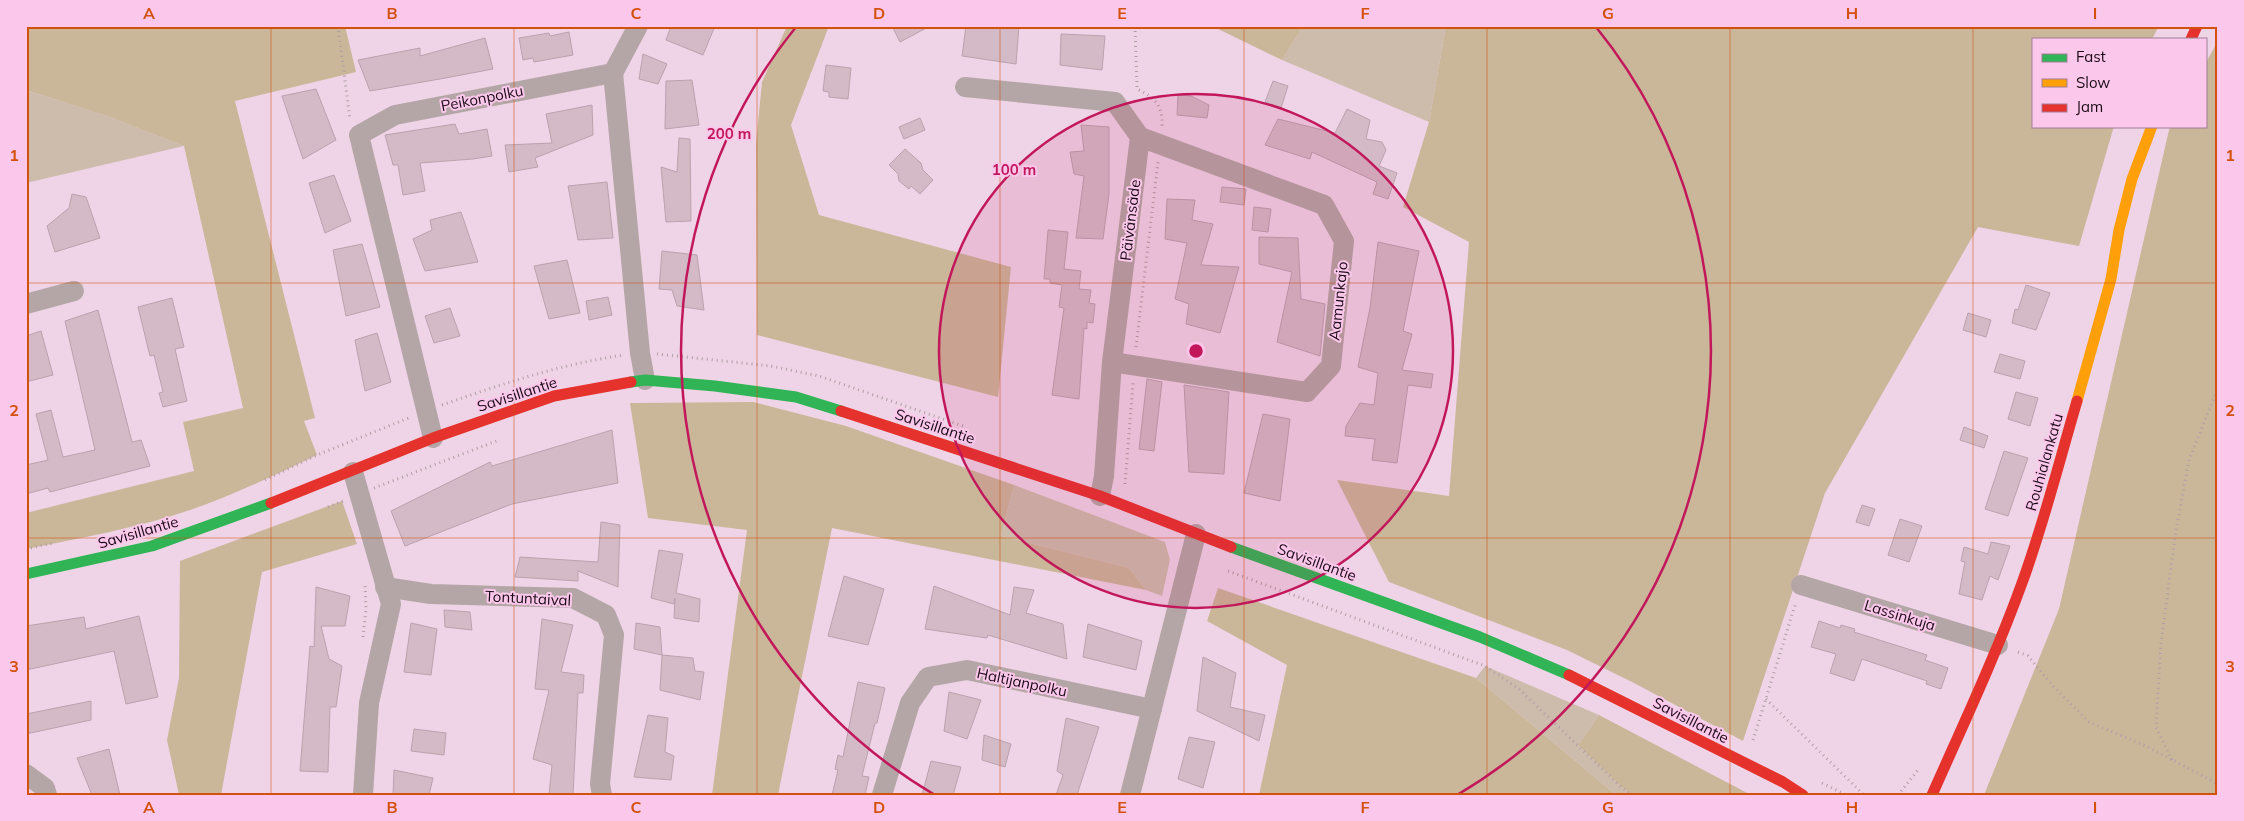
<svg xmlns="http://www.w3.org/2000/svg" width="2244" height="821" viewBox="0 0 2244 821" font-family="Mulish,sans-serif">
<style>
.green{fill:#cdbcac}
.forest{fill:#cab699}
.building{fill:#d4bac7;stroke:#b9a2ae}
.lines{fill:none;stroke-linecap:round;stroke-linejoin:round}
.path{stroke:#ae9fa3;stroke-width:3;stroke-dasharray:1 4;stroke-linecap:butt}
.street{stroke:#b4a6a6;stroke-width:20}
.fast{stroke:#30b455;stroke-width:11}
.slow{stroke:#ff9f0a;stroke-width:11}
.jam{stroke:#e5322d;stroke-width:11}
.grid{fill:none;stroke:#d4510d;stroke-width:1;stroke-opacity:0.55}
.ring{fill:none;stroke:#c2185b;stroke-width:2.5}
.labels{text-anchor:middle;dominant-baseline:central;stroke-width:4;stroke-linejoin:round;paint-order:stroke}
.street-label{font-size:15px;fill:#1b0a16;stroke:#fbc8eb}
.centre{fill:#c2185b;stroke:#fbc8eb;stroke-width:2.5}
.ring-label{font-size:15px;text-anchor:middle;font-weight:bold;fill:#c2185b;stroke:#fbc8eb;stroke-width:4;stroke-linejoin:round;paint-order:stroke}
.neatline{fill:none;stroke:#d4510d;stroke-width:2}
.grid-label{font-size:16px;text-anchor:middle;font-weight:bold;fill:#d4510d}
</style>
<rect width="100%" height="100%" fill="#efd4e7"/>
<!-- green -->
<g class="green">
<polygon points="1303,26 1446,26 1429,122 1282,60"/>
<polygon points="26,90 107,116 184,146 26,183"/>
<polygon points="1014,485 1165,542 1170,560 1162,596 1146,590 1129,568 1001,536"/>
<polygon points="1485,666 1599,715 1578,745 1620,786 1632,795 1616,795 1476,678"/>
</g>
<!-- forest -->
<g class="forest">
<path d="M26,26H345L356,72L235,101L315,418L304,421L317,455C275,475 234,495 190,510C137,528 81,538 26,549V513L194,471L183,422L243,408L184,146L107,116L26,90Z"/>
<polygon points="787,26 829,26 791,125 819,215 1011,267 998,397 757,335 756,144 762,82"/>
<polygon points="1212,26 1303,26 1282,60"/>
<polygon points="1446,26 2159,26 2152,39 2033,39 2033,126 2114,126 2079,246 1978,227 1825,493 1743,741 1634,683 1567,650 1389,582 1337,480 1449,496 1469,242 1403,207 1429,122"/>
<polygon points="2218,41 2218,795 1984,795 2059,609 2169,130 2171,126 2205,126 2205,64"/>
<polygon points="753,402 846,426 1014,485 1001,536 1129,568 1146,590 832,528 778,795 712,795 747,530 648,518 630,403"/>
<polygon points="342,501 357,544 262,572 221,795 179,795 167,740 179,678 180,561"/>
<polygon points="1218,588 1476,678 1616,795 1259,795 1287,665 1207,621"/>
<polygon points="1599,715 1751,795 1632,795 1620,786 1578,745"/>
</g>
<!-- building -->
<g class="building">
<polygon points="671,26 715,26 703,55 666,40"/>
<polygon points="892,26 930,26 900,42"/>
<polygon points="966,26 1019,26 1016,64 962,56"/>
<polygon points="569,32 573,55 534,62 533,58 523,60 519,38 549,33 550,36"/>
<polygon points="1061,34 1105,36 1102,70 1060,65"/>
<polygon points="485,38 493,69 440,79 370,91 358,60 420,48 420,56"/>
<polygon points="643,54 667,64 658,84 639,79"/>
<polygon points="826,65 851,68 848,99 829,97 829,92 823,91"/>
<polygon points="692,80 699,125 665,129 666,81"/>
<polygon points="1273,81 1288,86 1281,108 1265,102"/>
<polygon points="316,89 336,140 303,159 282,96"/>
<polygon points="1178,95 1191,96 1209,105 1207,118 1177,115"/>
<polygon points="592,105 593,135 535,158 538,167 509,172 505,145 552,143 546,114"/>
<polygon points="1347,109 1370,120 1366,139 1382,142 1386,150 1379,166 1397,173 1388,199 1373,194 1377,182 1312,152 1310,159 1265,145 1278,119 1335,133"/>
<polygon points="920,118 925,130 904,139 899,127"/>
<polygon points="455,124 459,134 487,129 492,156 473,159 420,163 425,191 403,195 398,165 393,165 385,135"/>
<polygon points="1081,125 1109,127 1109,194 1103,239 1076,238 1084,176 1074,174 1070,152 1084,151"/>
<polygon points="679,138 690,139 691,221 666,222 661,167 677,172"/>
<polygon points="905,149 921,163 923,170 933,180 920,194 911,186 909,189 899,181 898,174 889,165"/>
<polygon points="334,175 351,221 325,233 309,183"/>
<polygon points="607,182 613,238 578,240 568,186"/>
<polygon points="1222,187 1246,189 1244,205 1220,202"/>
<polygon points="72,194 86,197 100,238 55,252 47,226 69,208"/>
<polygon points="1167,199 1195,200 1192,220 1213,224 1201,265 1239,267 1220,333 1186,324 1189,304 1175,299 1187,243 1165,239"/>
<polygon points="1254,207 1271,209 1268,232 1252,230"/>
<polygon points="461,212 478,262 425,271 413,239 432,230 430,220"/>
<polygon points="1048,230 1068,232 1064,269 1081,271 1079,289 1091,290 1089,303 1095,304 1093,323 1087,322 1087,329 1084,328 1079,399 1052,395 1064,308 1059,307 1062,285 1050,283 1050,279 1044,279"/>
<polygon points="1259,237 1298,238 1301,299 1325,304 1320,356 1277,342 1292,272 1259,264"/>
<polygon points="1378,242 1419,251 1403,331 1412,334 1402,370 1433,374 1431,388 1408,385 1397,463 1372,460 1375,439 1345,436 1346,426 1360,403 1374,405 1378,373 1358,367 1370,308"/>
<polygon points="362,244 380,307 346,316 333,250"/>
<polygon points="662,251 697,255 704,310 677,306 672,290 659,289"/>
<polygon points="567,260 580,313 549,319 534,266"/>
<polygon points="2026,285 2050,293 2036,330 2012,323 2015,309 2018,310"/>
<polygon points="608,297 612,315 589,320 586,301"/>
<polygon points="172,298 184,347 175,349 187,401 163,407 159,393 163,392 154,355 150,356 138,307"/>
<polygon points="450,308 460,336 434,343 425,316"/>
<polygon points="98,310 132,442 141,440 150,466 50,492 48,488 26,494 26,465 48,460 36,414 51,410 63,457 95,450 65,321"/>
<polygon points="1968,313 1991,320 1986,337 1963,330"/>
<polygon points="41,331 53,375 26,382 26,336"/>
<polygon points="377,333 391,382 365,391 355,340"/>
<polygon points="2000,354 2025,361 2020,379 1994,372"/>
<polygon points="1147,379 1162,382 1154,451 1139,449"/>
<polygon points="1184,385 1229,392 1224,474 1189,472"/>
<polygon points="2016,392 2038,398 2030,426 2008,419"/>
<polygon points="1263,414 1290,419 1280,501 1244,493"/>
<polygon points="1964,427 1988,436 1984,448 1960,440"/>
<polygon points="612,430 618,483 512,504 405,546 391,511 490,462 492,466"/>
<polygon points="2004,451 2028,458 2008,516 1985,509"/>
<polygon points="1862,505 1875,509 1869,526 1856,522"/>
<polygon points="1900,519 1922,526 1909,562 1888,555"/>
<polygon points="601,522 620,525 618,587 578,571 578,581 515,577 520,557 598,562"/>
<polygon points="1991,542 2010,546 1998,580 1990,576 1982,600 1959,594 1965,562 1961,561 1964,547 1988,554"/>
<polygon points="659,550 683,554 676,593 700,599 699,622 674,618 675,598 674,604 651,598"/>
<polygon points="844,576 884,589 868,645 828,636"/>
<polygon points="934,586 1010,615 1014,587 1034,590 1026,613 1063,624 1067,659 988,635 987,638 925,629"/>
<polygon points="316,587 350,596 345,626 321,626 329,659 342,666 336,707 330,707 328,772 300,771 310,646 314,647"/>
<polygon points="444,610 470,612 472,630 445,627"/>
<polygon points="139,616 158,697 126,704 114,651 26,670 26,626 84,617 86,629"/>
<polygon points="542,619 573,625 561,672 584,675 583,693 578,693 573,795 549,795 552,765 533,759 549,690 535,689"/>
<polygon points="1819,621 1840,628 1841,625 1855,629 1854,632 1927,655 1925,660 1948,668 1941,689 1926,684 1927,681 1862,659 1854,681 1830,673 1836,654 1811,647"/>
<polygon points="411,623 437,629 431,675 404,672"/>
<polygon points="636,623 660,627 662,655 634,649"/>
<polygon points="1088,624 1142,641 1136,670 1083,657"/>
<polygon points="662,655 693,658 695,671 704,672 700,700 660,690"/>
<polygon points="1203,657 1236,673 1230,707 1265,715 1259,741 1197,711"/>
<polygon points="858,682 885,688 877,723 875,723 862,776 869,777 865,795 832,795 838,770 835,769 838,755 843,757"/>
<polygon points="949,692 981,700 967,739 944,731"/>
<polygon points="91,701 91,720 26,734 26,714"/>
<polygon points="648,715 668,718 665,752 674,756 671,780 634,777"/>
<polygon points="1066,718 1099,727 1077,795 1056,795 1063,775 1057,771"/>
<polygon points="414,729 446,733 444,755 411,751"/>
<polygon points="984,735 1011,744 1005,767 982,760"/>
<polygon points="1189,737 1215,742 1203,788 1178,779"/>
<polygon points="109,749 120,795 92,795 77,758"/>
<polygon points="931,761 961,767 953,795 922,795"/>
<polygon points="394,770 433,778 429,795 393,795"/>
</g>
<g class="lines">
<!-- path -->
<g class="path">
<polyline points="338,26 350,120"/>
<path d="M1135,26L1137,89C1154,97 1163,105 1162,126"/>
<polyline points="1136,347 1158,162"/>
<polyline points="657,354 771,366 819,376 963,426"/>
<path d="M442,405C502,384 561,364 624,355"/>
<polyline points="265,480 317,455 411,417"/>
<polyline points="1125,484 1133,383"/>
<polyline points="374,488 499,440"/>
<polyline points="328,507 343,501"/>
<polyline points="26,549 54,543"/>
<polyline points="1228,571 1485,666 1519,689 1620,786 1632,795"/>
<polyline points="363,637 366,609 365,584"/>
<polyline points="2018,652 2028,656 2052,685 2089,722 2146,746 2218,784"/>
<polyline points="1766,699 1864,795"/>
<polyline points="1753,740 1796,602"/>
<polyline points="2172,760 2156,727 2161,643 2176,530 2189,460 2218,388"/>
<polyline points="1822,783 1846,795"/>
<polyline points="1731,795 1733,791"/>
<polyline points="1898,795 1918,770"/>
</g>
<!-- street -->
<g class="street">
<polyline points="613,73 638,26"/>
<polyline points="965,87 1115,102 1140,137 1112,362 1104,476 1100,496"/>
<polyline points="26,304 74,291"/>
<polyline points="1112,362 1307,392 1331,366 1344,241 1324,205 1140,137"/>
<polyline points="433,438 359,135 395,115 613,73 640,353 645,380"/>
<polyline points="353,472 391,604 369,703 363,795"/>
<polyline points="1801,585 1998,645"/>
<polyline points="385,587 431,594 573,598 606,615 614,635 600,784 602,795"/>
<polyline points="26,774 45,788 47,795"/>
<polyline points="882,795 910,703 928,677 967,670 1152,709"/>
<polyline points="1130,795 1196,534"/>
</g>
<!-- fast -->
<g class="fast">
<polyline points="631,382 645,380 715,386 796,397 841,411"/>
<polyline points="1231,547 1480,637 1569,675"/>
<polyline points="26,574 152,546 271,503"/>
</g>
<!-- slow -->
<polyline class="slow" points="2077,401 2111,279 2119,230 2132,179 2152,126"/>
<!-- jam -->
<g class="jam">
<polyline points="2191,39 2197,26"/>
<polyline points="841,411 1100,496 1231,547"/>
<polyline points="271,503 433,438 554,396 631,382"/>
<polyline points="1569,675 1783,782 1803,795"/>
<path d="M1932,795C1963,725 1996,655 2022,583C2044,523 2059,462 2077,401"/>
</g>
</g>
<!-- grid -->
<path class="grid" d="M271,26V795M514,26V795M757,26V795M1000,26V795M1244,26V795M1487,26V795M1730,26V795M1973,26V795M26,283H2218M26,538H2218"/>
<!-- distance rings -->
<circle cx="1196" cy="351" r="257" fill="#c2185b" fill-opacity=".12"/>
<g class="ring">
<circle cx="1196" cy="351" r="257"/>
<path d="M935 795A515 515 0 0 1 796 27M1596 27A515 515 0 0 1 1457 795"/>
</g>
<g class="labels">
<!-- street labels -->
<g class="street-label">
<text transform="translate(482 98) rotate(-11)">Peikonpolku</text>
<text transform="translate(1130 220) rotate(-83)">Päivänsäde</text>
<text transform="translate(1338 301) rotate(-84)">Aamunkajo</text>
<text transform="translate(517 394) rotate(-18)">Savisillantie</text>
<text transform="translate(935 426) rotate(18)">Savisillantie</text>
<text transform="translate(2044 462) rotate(-74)">Rouhialankatu</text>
<text transform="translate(138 532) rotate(-16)">Savisillantie</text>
<text transform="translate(1317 562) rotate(20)">Savisillantie</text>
<text transform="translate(528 598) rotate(3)">Tontuntaival</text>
<text transform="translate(1900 615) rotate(17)">Lassinkuja</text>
<text transform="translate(1022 682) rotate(12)">Haltijanpolku</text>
<text transform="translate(1691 720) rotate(27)">Savisillantie</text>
</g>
</g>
<circle cx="1196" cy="351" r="8" class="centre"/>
<g class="ring-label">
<text x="729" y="139">200 m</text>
<text x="1014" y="175">100 m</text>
</g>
<!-- border -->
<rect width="2244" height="821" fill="none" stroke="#fbc8eb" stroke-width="55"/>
<!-- legend -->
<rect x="2032" y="38" width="175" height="90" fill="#fbc8eb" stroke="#a17c96"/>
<rect x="2042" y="54" width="25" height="8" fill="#30b455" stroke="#a17c96"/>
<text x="2076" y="62" font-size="15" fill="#1b0a16">Fast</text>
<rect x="2042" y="79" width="25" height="8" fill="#ff9f0a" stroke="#a17c96"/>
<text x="2076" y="88" font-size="15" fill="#1b0a16">Slow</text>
<rect x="2042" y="104" width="25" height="8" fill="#e5322d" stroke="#a17c96"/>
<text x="2076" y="112" font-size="15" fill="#1b0a16">Jam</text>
<rect x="28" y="28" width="2188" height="766" class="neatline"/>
<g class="grid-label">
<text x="149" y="19">A</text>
<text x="392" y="19">B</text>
<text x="636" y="19">C</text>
<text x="879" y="19">D</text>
<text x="1122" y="19">E</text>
<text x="1365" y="19">F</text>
<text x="1608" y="19">G</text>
<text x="1852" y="19">H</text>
<text x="2095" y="19">I</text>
<text x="14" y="161">1</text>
<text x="2230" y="161">1</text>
<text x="14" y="416">2</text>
<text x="2230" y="416">2</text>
<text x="14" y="672">3</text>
<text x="2230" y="672">3</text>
<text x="149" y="813">A</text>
<text x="392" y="813">B</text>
<text x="636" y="813">C</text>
<text x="879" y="813">D</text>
<text x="1122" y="813">E</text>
<text x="1365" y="813">F</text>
<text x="1608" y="813">G</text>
<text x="1852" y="813">H</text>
<text x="2095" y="813">I</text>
</g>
</svg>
